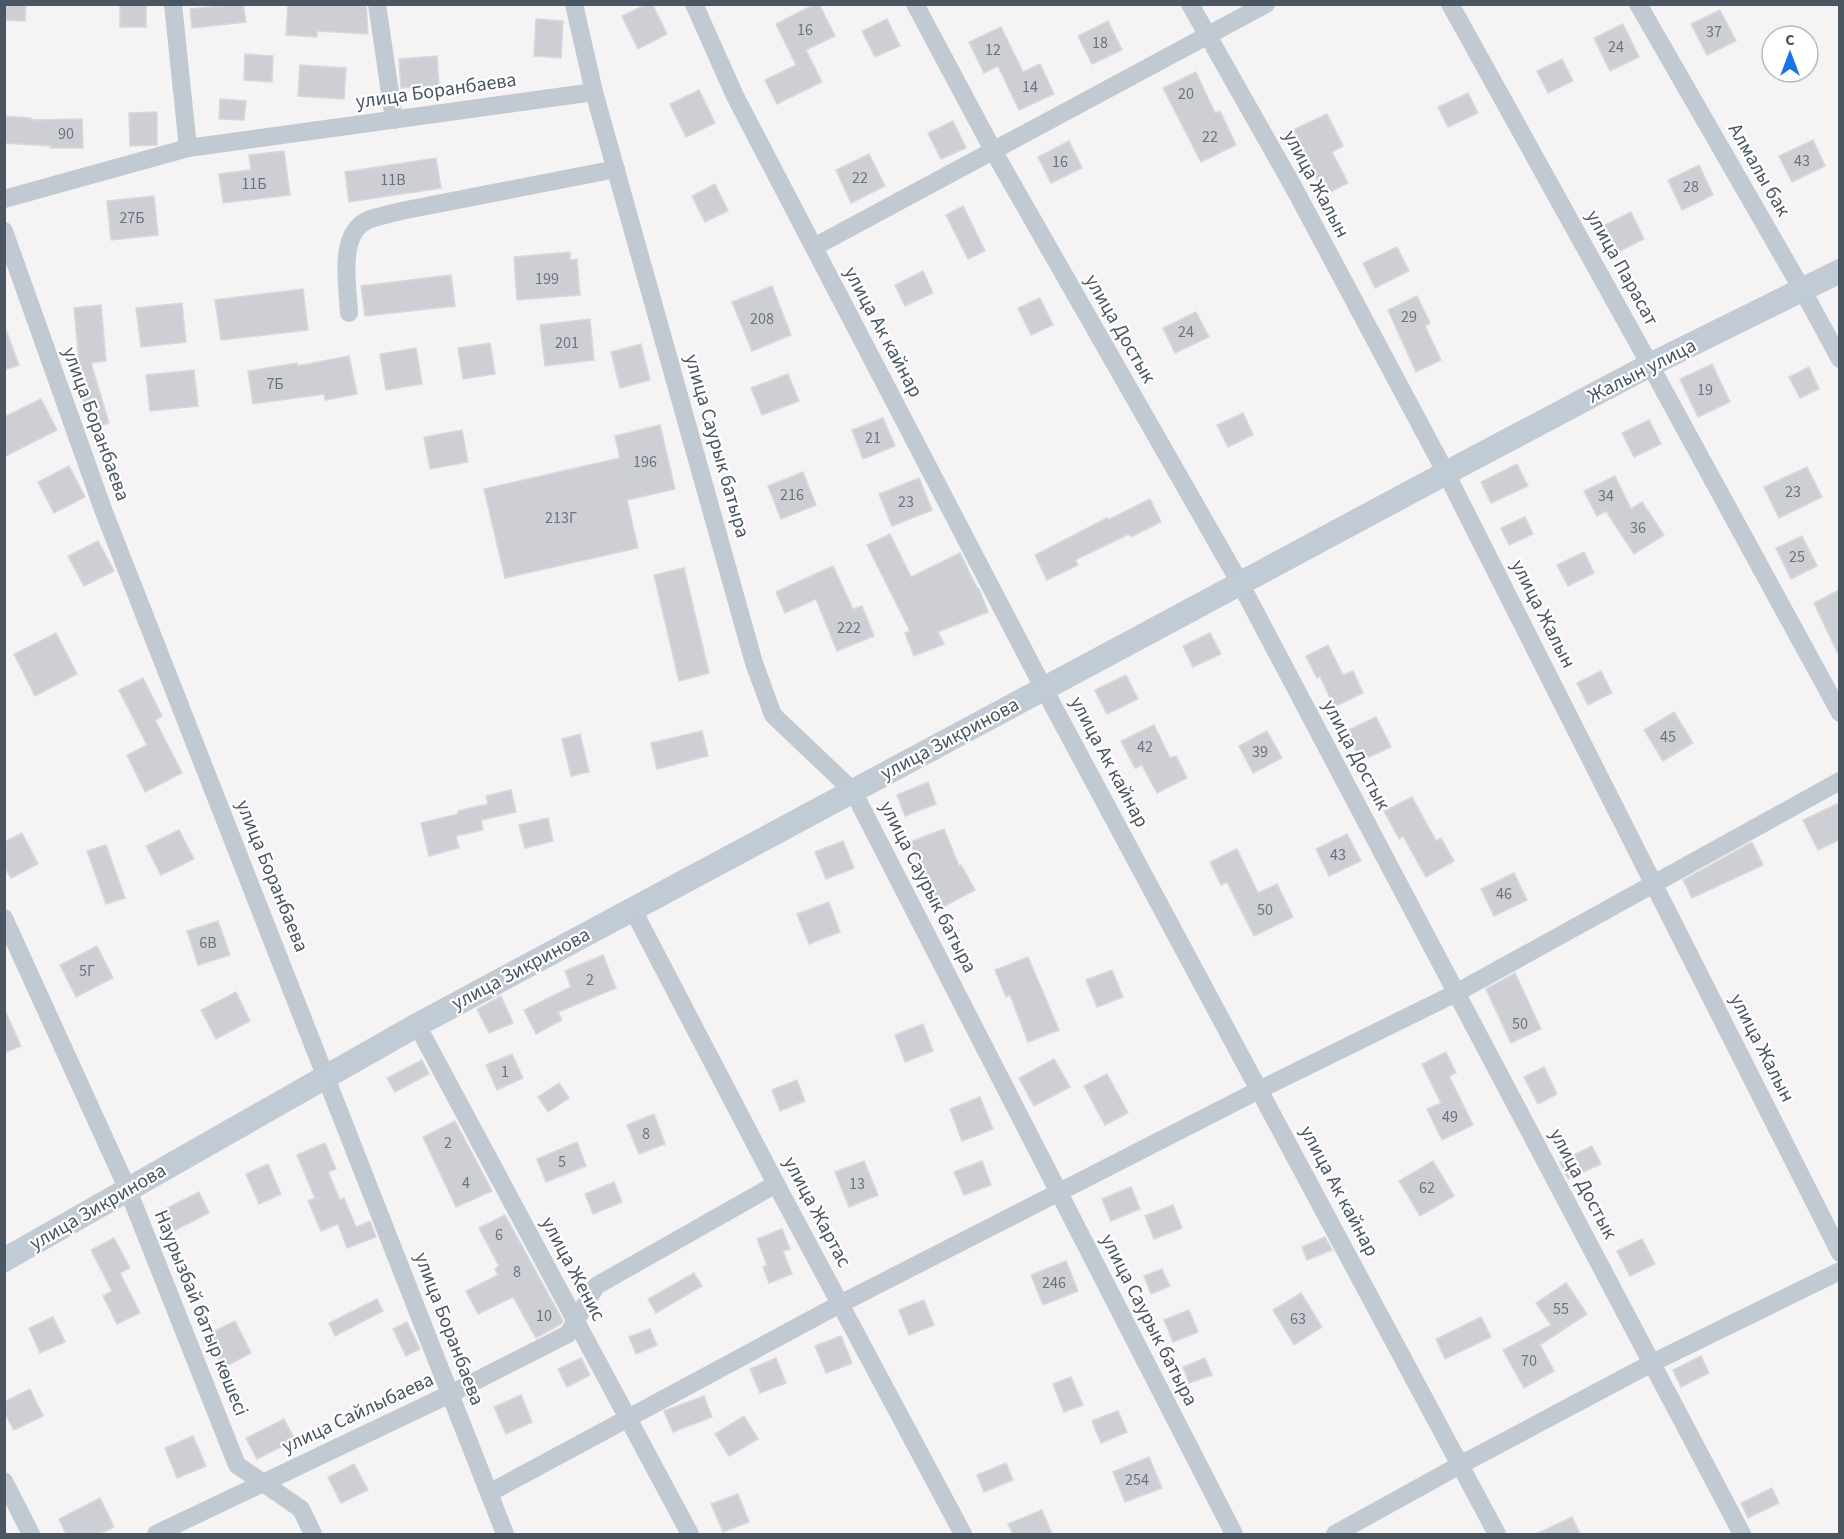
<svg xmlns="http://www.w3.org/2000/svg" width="1844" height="1539" viewBox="0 0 1844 1539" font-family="'Source Sans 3',sans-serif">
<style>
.building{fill:#cdcfd5;stroke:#d7d9de;stroke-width:1.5}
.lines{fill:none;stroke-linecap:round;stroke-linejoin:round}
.street{stroke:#c1cad2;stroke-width:18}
.secondary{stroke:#c1cbd6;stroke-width:24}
.labels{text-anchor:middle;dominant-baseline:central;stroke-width:4.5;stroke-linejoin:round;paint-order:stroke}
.number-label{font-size:16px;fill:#6b747e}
.street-label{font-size:20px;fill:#4a5661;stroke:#fff}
</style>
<rect width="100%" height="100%" fill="#f5f3f3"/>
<!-- building -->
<g class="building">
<polygon points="4,4 26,4 25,21 4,20"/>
<rect x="120" y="4" width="26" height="23"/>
<polygon points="243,4 246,22 192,28 190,9"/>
<polygon points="288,4 366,4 368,34 317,31 317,37 286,35"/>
<polygon points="647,4 652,4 667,34 638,49 622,16"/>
<polygon points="815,4 819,4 835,36 806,50 822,82 777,104 765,80 796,65 776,24"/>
<polygon points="1720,10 1736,41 1707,55 1691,24"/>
<polygon points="536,19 563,21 561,58 534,56"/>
<polygon points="887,19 900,46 875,57 862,31"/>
<polygon points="1108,21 1122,50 1092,64 1078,36"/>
<polygon points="1623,24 1639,57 1610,71 1594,38"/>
<polygon points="1001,27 1023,72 1040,64 1054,94 1019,110 998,66 984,73 969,42"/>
<polygon points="245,54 273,56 272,82 244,80"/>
<polygon points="437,56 439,86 401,88 399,59"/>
<polygon points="1562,59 1573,81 1548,93 1537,71"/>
<polygon points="300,65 346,68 344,99 298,96"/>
<polygon points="1196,72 1215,113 1220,111 1236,145 1201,162 1163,88"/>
<polygon points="699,90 715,123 686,137 670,104"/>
<polygon points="1468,93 1478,113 1448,127 1438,107"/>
<polygon points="220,99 246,101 244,120 219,119"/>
<polygon points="157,112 157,145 130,146 129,113"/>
<polygon points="1327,114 1343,146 1332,152 1348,183 1324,195 1309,163 1302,166 1286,133"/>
<polygon points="4,116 31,118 31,120 82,119 83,148 50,148 50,146 4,143"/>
<polygon points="953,121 966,148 941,159 928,133"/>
<polygon points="1813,140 1825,166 1792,182 1779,156"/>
<polygon points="1069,141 1082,168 1051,183 1038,157"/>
<polygon points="284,151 290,195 223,203 219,174 251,170 249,155"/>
<polygon points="869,154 885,186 851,203 836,170"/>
<polygon points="436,158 441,188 349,202 345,172"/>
<polygon points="1699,165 1713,195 1682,210 1668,180"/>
<polygon points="715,184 728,211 705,222 692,196"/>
<polygon points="154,196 158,235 111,240 107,201"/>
<polygon points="963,206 985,251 968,259 946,215"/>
<polygon points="1631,212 1644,239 1616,253 1603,226"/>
<polygon points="1397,247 1409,271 1375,288 1363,263"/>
<polygon points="570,252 570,260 577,259 580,295 517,300 514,257"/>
<polygon points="923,271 933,293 905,306 895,285"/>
<polygon points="451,275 455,306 365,316 361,286"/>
<polygon points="772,286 791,335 752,351 732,302"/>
<polygon points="303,289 308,330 221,340 215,300"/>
<polygon points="1417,296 1430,323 1425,326 1441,360 1416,372 1388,310"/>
<polygon points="1040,298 1053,325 1031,335 1018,308"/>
<polygon points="182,303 186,342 141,347 136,308"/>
<polygon points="101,305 106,361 91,363 109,423 91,428 75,373 80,372 74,308"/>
<polygon points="1196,312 1209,337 1175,353 1163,328"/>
<polygon points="590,319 594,360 545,366 540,325"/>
<polygon points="4,330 6,330 19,365 4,370"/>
<polygon points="490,343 495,374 463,379 458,348"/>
<polygon points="641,344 650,380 620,388 611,352"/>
<polygon points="416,348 422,384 386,390 380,354"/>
<polygon points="349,356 357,394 325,400 324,394 253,404 248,371 297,363 298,366"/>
<polygon points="1712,364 1730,402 1698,417 1680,379"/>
<polygon points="1809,367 1819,389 1800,398 1789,377"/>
<polygon points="194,370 198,406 150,411 146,375"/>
<polygon points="788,374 799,401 762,415 751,388"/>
<polygon points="41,399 57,430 4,457 4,417"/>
<polygon points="1243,413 1253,435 1228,447 1217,425"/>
<polygon points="883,418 895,446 863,459 852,430"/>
<polygon points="1649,420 1661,444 1634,457 1622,433"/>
<polygon points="660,425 675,489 627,500 638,548 505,578 484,489 620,458 615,436"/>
<polygon points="462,430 468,462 430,469 424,437"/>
<polygon points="1517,464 1528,486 1491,503 1481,482"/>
<polygon points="69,466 85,497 54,513 38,482"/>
<polygon points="1807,467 1822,497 1779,518 1764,487"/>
<polygon points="803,472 816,505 781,519 768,486"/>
<polygon points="1615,476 1631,509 1642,502 1664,535 1634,554 1606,511 1597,516 1584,491"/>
<polygon points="919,478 932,510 892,526 879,494"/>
<polygon points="1150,499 1161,522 1131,537 1129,534 1075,560 1078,565 1047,580 1035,555 1107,518 1108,520"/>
<polygon points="1525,517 1533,534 1509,545 1501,528"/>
<polygon points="890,534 911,577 960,553 977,588 979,589 988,612 938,632 944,644 914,656 905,633 910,631 867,545"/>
<polygon points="1802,536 1817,566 1791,579 1776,548"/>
<polygon points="98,541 114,571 84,586 68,556"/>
<polygon points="1584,552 1594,573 1568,586 1557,565"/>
<polygon points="833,566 853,609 862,606 874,636 837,651 816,599 785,613 776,592"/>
<polygon points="684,568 709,673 679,681 654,575"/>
<polygon points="1839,590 1839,656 1814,603"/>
<polygon points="56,633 77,674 35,696 14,654"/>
<polygon points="1210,633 1221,654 1193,667 1183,646"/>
<polygon points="1328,645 1343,675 1353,671 1363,693 1334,707 1320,676 1317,678 1306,656"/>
<polygon points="1601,671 1612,693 1588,705 1577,683"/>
<polygon points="1126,675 1138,699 1107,714 1095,690"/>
<polygon points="143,678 162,716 155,720 182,773 145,792 127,755 147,745 119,690"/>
<polygon points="1674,712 1693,743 1663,761 1644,730"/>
<polygon points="1376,717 1391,747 1361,761 1346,731"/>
<polygon points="1154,725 1170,758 1176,756 1187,778 1157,793 1142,765 1135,768 1121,741"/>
<polygon points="702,731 708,756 657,769 651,743"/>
<polygon points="1267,731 1282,758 1253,773 1239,746"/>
<polygon points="580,734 589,772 571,776 562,739"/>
<polygon points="928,782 936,804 905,816 897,795"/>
<polygon points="511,790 516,812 481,820 483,830 456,836 459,848 429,856 421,823 458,814 458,811 488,804 486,796"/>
<polygon points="1412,797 1436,841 1441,838 1454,861 1426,877 1403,836 1399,839 1384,811"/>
<polygon points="1839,803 1839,840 1818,850 1803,820"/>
<polygon points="548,818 553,841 525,848 519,825"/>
<polygon points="944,829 959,866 961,865 975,890 941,908 923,875 910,842"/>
<polygon points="179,830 194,859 161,875 146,846"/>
<polygon points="22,833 38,864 11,878 4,866 4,842"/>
<polygon points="1347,834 1361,861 1329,876 1316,849"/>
<polygon points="843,841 854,868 826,879 815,852"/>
<polygon points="1752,842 1763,865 1692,898 1683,880"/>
<polygon points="106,845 125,898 106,904 87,851"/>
<polygon points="1237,849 1258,893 1277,884 1293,917 1254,936 1227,882 1221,885 1210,862"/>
<polygon points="1514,873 1527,900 1494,916 1481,889"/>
<polygon points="829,902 840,932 809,944 797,914"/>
<polygon points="218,921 230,955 198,965 187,931"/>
<polygon points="97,946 113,978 76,997 60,965"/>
<polygon points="603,955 616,988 558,1012 562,1020 536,1034 524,1010 571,987 565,971"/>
<polygon points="1028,957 1059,1030 1028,1042 1010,995 1006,997 995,970"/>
<polygon points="1112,970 1123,997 1097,1007 1086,980"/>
<polygon points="1515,973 1541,1029 1511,1043 1486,989"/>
<polygon points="236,992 250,1021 216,1039 201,1010"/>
<polygon points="501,996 513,1023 489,1033 477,1009"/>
<polygon points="4,1008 21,1046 4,1053"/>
<polygon points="923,1024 933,1051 905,1062 895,1035"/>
<polygon points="1446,1052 1456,1073 1449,1076 1473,1125 1442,1140 1427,1109 1441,1103 1422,1064"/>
<polygon points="512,1054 523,1078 497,1090 486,1065"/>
<polygon points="1054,1059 1070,1087 1034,1106 1019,1078"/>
<polygon points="422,1060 429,1074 395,1092 387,1078"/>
<polygon points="1544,1067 1557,1094 1538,1104 1524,1077"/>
<polygon points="1107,1074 1128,1113 1105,1125 1084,1086"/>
<polygon points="797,1080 805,1101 780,1111 772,1090"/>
<polygon points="559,1083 569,1098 548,1112 538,1097"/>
<polygon points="980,1097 993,1129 962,1141 950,1109"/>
<polygon points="654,1114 665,1144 639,1154 627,1125"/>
<polygon points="455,1121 492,1191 456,1207 423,1137"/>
<polygon points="577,1142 586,1166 546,1182 537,1159"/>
<polygon points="325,1143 336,1169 328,1172 340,1200 344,1198 356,1227 370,1221 376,1237 347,1248 338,1224 321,1231 308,1201 315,1198 297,1155"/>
<polygon points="1592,1146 1601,1164 1568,1179 1560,1162"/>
<polygon points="864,1161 878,1195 849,1207 835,1172"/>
<polygon points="982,1161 991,1185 964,1195 954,1172"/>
<polygon points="1433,1161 1454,1196 1420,1216 1399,1181"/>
<polygon points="268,1164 281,1194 259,1204 246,1174"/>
<polygon points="614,1182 622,1202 593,1214 585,1194"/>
<polygon points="1131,1187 1140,1209 1111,1221 1102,1199"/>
<polygon points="199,1192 209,1213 168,1234 157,1213"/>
<polygon points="1173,1205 1182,1228 1154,1239 1145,1216"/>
<polygon points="505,1215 563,1321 561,1324 536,1338 513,1297 478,1314 466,1291 498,1275 495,1269 499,1266 479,1228"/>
<polygon points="782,1229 790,1249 783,1251 792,1274 769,1283 763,1267 767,1265 757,1239"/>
<polygon points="1325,1237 1332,1250 1307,1260 1302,1247"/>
<polygon points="114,1238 130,1268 120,1273 140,1313 117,1324 103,1296 112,1291 91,1250"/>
<polygon points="1642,1239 1655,1264 1630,1276 1617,1251"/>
<polygon points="1066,1261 1078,1291 1043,1305 1031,1275"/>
<polygon points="1162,1269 1170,1286 1151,1294 1144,1276"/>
<polygon points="694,1273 702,1286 656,1313 648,1299"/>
<polygon points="1566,1283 1587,1314 1540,1345 1554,1371 1524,1388 1503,1350 1551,1325 1536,1303"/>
<polygon points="1301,1293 1322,1327 1294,1345 1273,1310"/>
<polygon points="377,1299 383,1311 335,1336 329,1323"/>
<polygon points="924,1300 934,1325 909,1335 899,1310"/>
<polygon points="1189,1310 1198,1332 1173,1342 1164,1320"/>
<polygon points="53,1317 65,1342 40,1353 29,1328"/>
<polygon points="1481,1317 1491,1337 1445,1359 1436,1339"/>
<polygon points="235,1321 251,1353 223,1368 206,1335"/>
<polygon points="407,1322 420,1349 406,1356 393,1329"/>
<polygon points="650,1329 657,1345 636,1354 629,1337"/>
<polygon points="841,1336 852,1363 826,1373 815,1346"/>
<polygon points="1701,1356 1709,1373 1681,1387 1673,1370"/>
<polygon points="581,1358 590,1375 567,1387 558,1369"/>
<polygon points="776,1358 786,1383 760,1393 750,1369"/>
<polygon points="1205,1358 1212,1375 1189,1383 1183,1367"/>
<polygon points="1071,1377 1083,1405 1064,1412 1053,1384"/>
<polygon points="30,1389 43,1416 14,1430 4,1412 4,1402"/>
<polygon points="521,1395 532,1422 506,1434 494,1407"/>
<polygon points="704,1396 712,1417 673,1432 664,1411"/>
<polygon points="1118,1411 1127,1432 1101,1443 1092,1421"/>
<polygon points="744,1416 758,1439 729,1456 715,1434"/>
<polygon points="284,1419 295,1440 257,1459 246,1438"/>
<polygon points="193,1436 206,1466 177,1478 165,1448"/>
<polygon points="1149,1457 1162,1488 1125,1502 1113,1472"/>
<polygon points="1006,1463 1013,1480 984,1492 977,1475"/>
<polygon points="354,1464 368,1490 341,1503 328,1477"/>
<polygon points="1772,1488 1779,1503 1748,1518 1741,1503"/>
<polygon points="738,1494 749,1522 723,1532 711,1504"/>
<polygon points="100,1498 114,1527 99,1534 66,1534 59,1519"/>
<polygon points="1042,1510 1052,1534 1013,1534 1008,1524"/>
<polygon points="1572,1517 1580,1534 1536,1534"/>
</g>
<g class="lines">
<!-- street -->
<g class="street">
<polyline points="173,4 188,148"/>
<polyline points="377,4 394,120"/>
<polyline points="574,4 594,92 754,663 773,715 853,791 1234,1534"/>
<polyline points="694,4 735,96 1044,689 1497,1534"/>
<polyline points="915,4 994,152 1240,583 1742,1534"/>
<polyline points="1190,4 1294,188 1446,473 1840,1253"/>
<polyline points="1450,4 1650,365 1840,713"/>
<polyline points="1638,4 1803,291 1840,359"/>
<polyline points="4,199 188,148 594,92"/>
<polyline points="4,231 104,512 505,1534"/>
<polyline points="814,247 1266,4"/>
<path d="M349,313C348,286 337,234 368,220C378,216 391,214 401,211L616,169"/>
<polyline points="633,910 776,1184 963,1534"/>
<polyline points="4,918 128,1190 237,1465 301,1509 313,1534"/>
<polyline points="417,1025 690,1534"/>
<polyline points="4,1481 31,1534"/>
<polyline points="489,1493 840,1304 1259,1090 1456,993 1840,781"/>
<polyline points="156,1534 450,1394 568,1334 596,1286 776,1184"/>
<polyline points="1335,1534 1460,1465 1652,1363 1840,1271"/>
</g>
<!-- secondary -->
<polyline class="secondary" points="4,1260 417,1025 1446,473 1650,365 1840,271"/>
</g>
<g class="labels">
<!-- number labels -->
<g class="number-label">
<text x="805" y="30">16</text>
<text x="1714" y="32">37</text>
<text x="1100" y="43">18</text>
<text x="1616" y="47">24</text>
<text x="993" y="50">12</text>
<text x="1030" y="87">14</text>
<text x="1186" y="94">20</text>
<text x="66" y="134">90</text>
<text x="1210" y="137">22</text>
<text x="1802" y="161">43</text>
<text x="1060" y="162">16</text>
<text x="860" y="178">22</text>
<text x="393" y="180">11В</text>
<text x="254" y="184">11Б</text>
<text x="1691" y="187">28</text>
<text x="132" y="218">27Б</text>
<text x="547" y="279">199</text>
<text x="1409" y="317">29</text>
<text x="762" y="319">208</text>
<text x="1186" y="332">24</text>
<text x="567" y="343">201</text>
<text x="275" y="384">7Б</text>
<text x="1705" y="390">19</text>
<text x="873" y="438">21</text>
<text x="645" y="462">196</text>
<text x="1793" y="492">23</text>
<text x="792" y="495">216</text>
<text x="1606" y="496">34</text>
<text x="906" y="502">23</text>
<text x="561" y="518">213Г</text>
<text x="1638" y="528">36</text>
<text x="1797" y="557">25</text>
<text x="849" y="628">222</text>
<text x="1668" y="737">45</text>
<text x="1145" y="747">42</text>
<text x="1260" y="752">39</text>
<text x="1338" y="855">43</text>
<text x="1504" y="894">46</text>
<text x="1265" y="910">50</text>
<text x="208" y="943">6В</text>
<text x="87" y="971">5Г</text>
<text x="590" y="980">2</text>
<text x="1520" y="1024">50</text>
<text x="505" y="1072">1</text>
<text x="1450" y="1117">49</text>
<text x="646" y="1134">8</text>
<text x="448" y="1143">2</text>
<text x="562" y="1162">5</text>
<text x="466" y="1183">4</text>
<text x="857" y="1184">13</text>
<text x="1427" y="1188">62</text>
<text x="499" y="1235">6</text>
<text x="517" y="1272">8</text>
<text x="1054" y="1283">246</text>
<text x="1561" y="1309">55</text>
<text x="544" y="1316">10</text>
<text x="1298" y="1319">63</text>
<text x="1529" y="1361">70</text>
<text x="1137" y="1480">254</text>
</g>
<!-- street labels -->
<g class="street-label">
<text transform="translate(436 91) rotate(-8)">улица Боранбаева</text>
<text transform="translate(1759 170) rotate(60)">Алмалы бак</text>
<text transform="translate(1316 184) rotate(62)">улица Жалын</text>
<text transform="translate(1622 268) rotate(61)">улица Парасат</text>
<text transform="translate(1120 329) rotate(60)">улица Достык</text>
<text transform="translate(883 332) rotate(62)">улица Ак кайнар</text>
<text transform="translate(1642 371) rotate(-27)">Жалын улица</text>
<text transform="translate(96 424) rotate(70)">улица Боранбаева</text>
<text transform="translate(717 446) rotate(74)">улица Саурык батыра</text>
<text transform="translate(1543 614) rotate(63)">улица Жалын</text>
<text transform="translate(950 739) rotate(-28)">улица Зикринова</text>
<text transform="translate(1356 755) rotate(62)">улица Достык</text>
<text transform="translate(1109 762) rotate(62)">улица Ак кайнар</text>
<text transform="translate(272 876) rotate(68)">улица Боранбаева</text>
<text transform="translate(928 887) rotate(63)">улица Саурык батыра</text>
<text transform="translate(521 969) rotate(-28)">улица Зикринова</text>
<text transform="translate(1762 1048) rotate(63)">улица Жалын</text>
<text transform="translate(1583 1184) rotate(62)">улица Достык</text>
<text transform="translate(1339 1191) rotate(62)">улица Ак кайнар</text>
<text transform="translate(98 1207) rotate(-30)">улица Зикринова</text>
<text transform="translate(817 1212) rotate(62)">улица Жартас</text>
<text transform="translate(573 1269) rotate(62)">улица Женис</text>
<text transform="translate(201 1313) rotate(68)">Наурызбай батыр көшесі</text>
<text transform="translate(1149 1320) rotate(63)">улица Саурык батыра</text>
<text transform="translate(449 1329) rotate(69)">улица Боранбаева</text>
<text transform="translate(358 1413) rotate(-25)">улица Сайлыбаева</text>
</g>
</g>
<!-- border -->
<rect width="1844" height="1539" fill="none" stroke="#4a5661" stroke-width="12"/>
<!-- north arrow -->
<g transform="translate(1790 54)"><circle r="28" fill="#ffffff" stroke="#b7bbc0" stroke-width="1.5"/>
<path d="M0-4.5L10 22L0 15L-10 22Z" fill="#1a73e8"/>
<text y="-9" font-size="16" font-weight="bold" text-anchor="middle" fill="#4a5661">С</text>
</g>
</svg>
